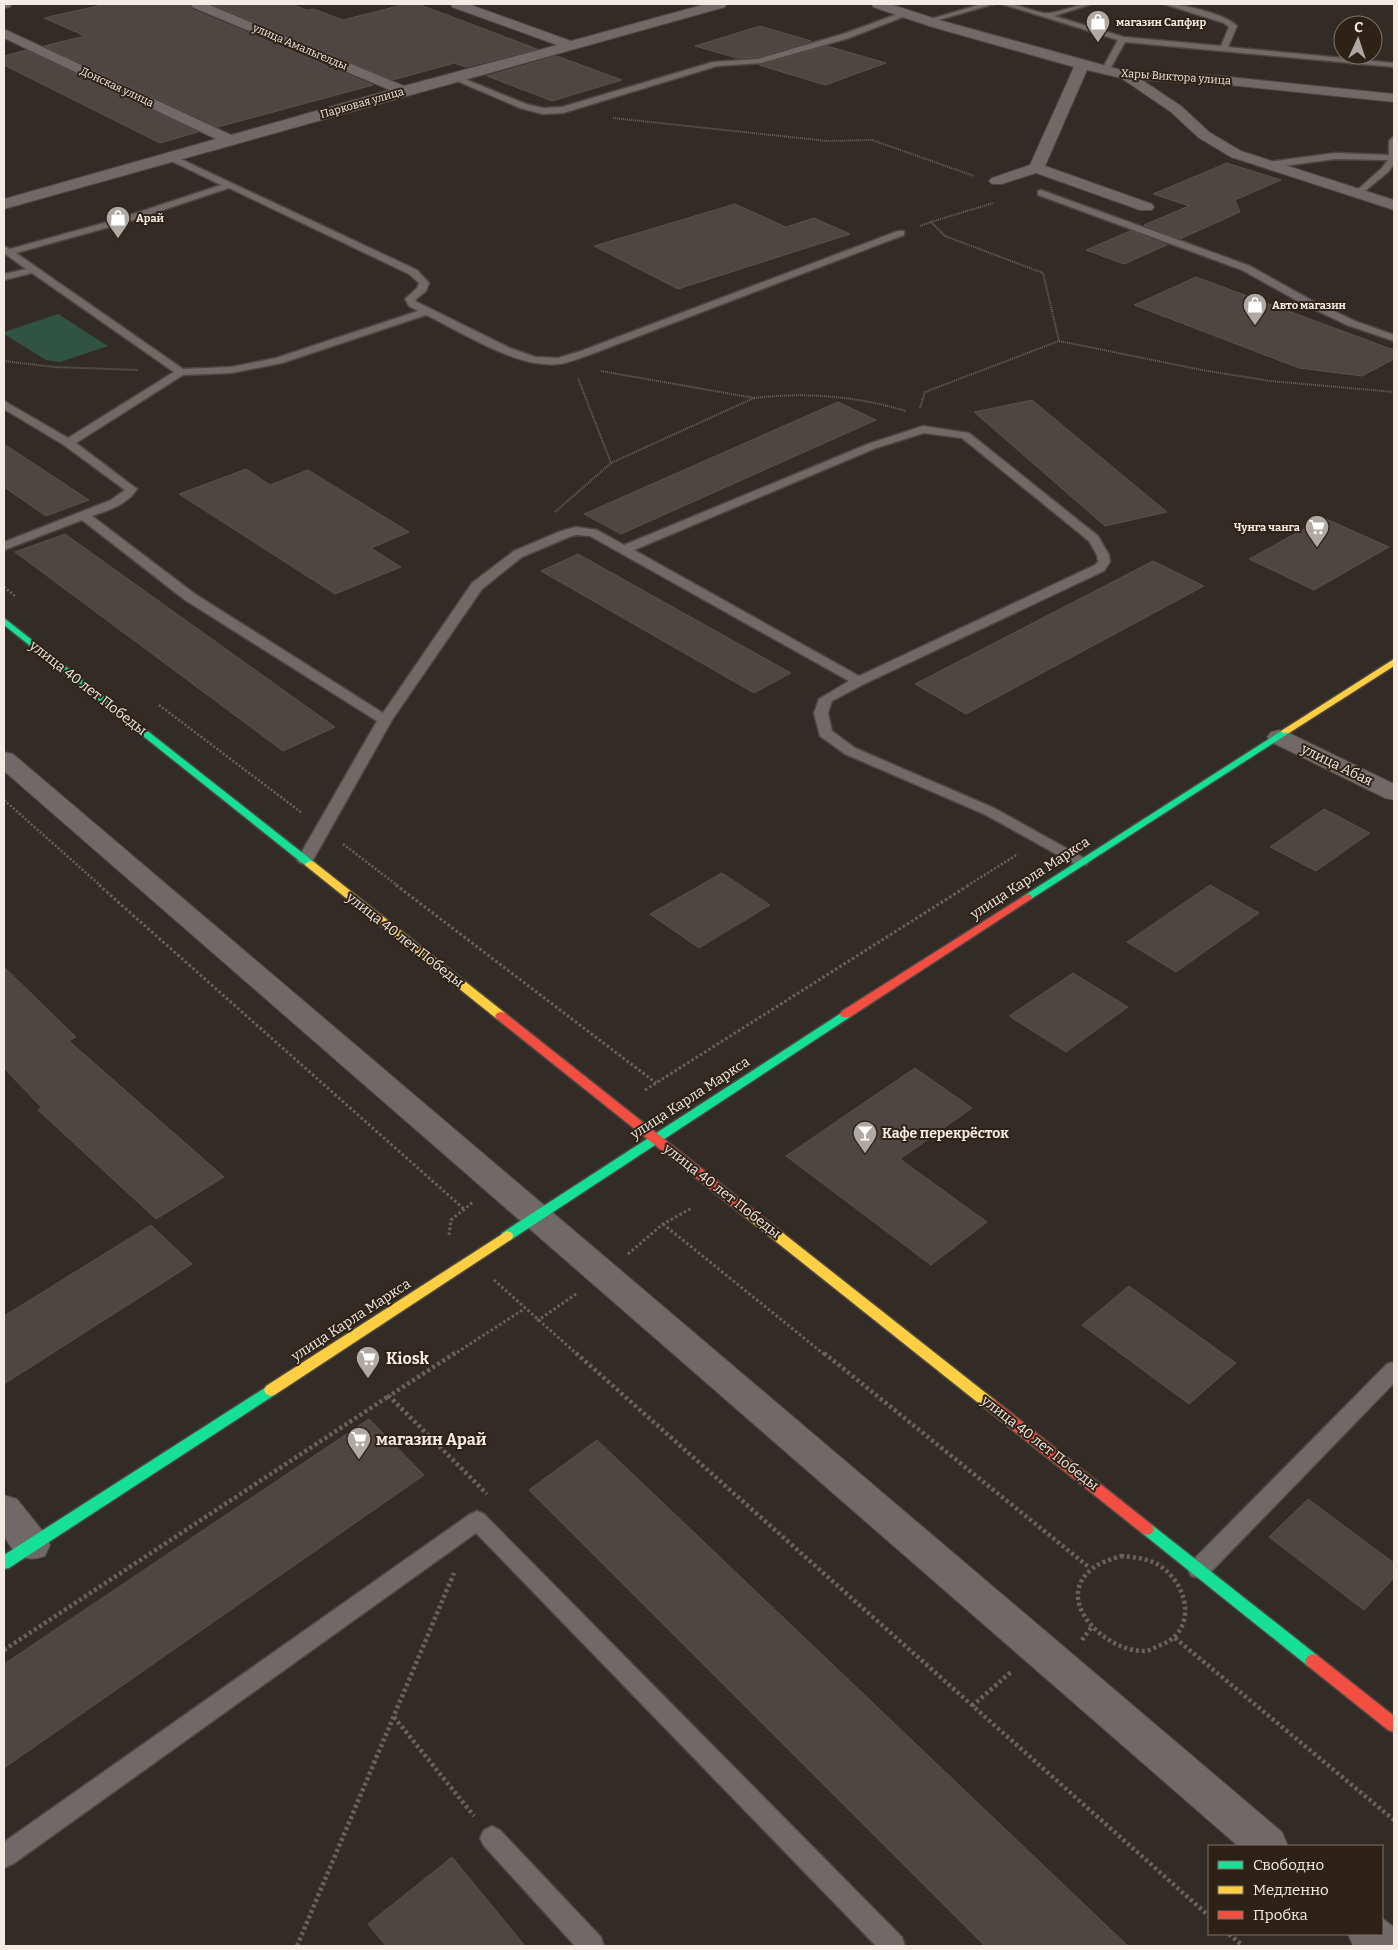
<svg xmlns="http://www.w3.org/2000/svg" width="1398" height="1950" viewBox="0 0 1398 1950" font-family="Bitter,serif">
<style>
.green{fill:#315343}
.building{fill:#4d4642;stroke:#58514d}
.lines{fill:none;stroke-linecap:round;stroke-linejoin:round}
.lane-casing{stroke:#4d4741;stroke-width:3}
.street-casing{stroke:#4d4741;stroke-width:2}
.fast-casing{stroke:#4d4741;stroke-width:3}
.slow-casing{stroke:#4d4741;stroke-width:3}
.jam-casing{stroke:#4d4741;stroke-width:3}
.path-far3{stroke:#696360;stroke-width:2;stroke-dasharray:1 1;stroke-linecap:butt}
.path-far2{stroke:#696360;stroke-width:2.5;stroke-dasharray:2 2;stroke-linecap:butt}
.path-far1{stroke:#696360;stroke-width:3;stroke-dasharray:2.5 2.5;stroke-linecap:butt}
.path{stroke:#696360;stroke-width:4.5;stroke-dasharray:3 3;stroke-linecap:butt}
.lane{fill:#706967;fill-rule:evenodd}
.street{fill:#706967;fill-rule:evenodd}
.fast{fill:#16e098;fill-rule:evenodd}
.slow{fill:#ffcf43;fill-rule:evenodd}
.jam{fill:#f24e42;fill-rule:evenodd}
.labels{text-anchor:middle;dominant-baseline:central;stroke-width:4;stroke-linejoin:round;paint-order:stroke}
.far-poi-label{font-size:11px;font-weight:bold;fill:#f3ebe4;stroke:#2e2217;text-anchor:start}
.far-street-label{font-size:11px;fill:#f3ebe4;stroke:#2e2217}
.street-label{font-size:14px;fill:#f3ebe4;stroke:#2e2217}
.poi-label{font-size:14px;font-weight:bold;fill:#f3ebe4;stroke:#2e2217;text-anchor:start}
.near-poi-label{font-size:16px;font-weight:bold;fill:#f3ebe4;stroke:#2e2217;text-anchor:start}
</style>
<rect width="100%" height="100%" fill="#332c26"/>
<!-- green -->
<polygon class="green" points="58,314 108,346 60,362 46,360 4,334 4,332"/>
<!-- building -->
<g class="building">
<polygon points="106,4 189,4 191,9 373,85 218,127 44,46 85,36 44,18"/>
<polygon points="211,4 290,4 307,10 314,9 343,20 406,4 418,4 537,49 466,67 454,63 393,80"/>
<polygon points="760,26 811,41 758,57 737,58 695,46"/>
<polygon points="827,46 886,63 825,85 759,65"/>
<polygon points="26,50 198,132 160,143 4,65 4,56"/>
<polygon points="557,56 622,80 552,101 487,76"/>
<polygon points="1227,163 1281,180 1235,200 1240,212 1180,239 1144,225 1189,206 1153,194"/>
<polygon points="735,204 786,227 814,218 850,234 678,289 594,246"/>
<polygon points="1130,231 1167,245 1124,264 1086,250"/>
<polygon points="1196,277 1394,350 1394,359 1362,376 1299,368 1134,305"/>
<polygon points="1032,400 1167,512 1105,526 974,412"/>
<polygon points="838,402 876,420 621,534 584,514"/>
<polygon points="4,444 89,500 46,516 4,487"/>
<polygon points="246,469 270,485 308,470 409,532 371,548 401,567 335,594 179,494"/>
<polygon points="1324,518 1389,547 1314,590 1249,559"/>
<polygon points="65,534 335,727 283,751 15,552"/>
<polygon points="578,554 791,673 754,693 541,571"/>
<polygon points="1153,561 1204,586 966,714 915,684"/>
<polygon points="1324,809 1370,833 1316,871 1270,847"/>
<polygon points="722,873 770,905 699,948 650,914"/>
<polygon points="1210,885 1259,913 1176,972 1127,942"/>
<polygon points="4,967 76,1037 69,1041 224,1177 156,1219 38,1110 42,1108 4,1068"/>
<polygon points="1073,973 1128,1007 1066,1052 1009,1016"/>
<polygon points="915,1068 972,1108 900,1159 987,1222 931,1265 786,1156"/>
<polygon points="151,1225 192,1264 4,1384 4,1316"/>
<polygon points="1129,1286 1236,1363 1189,1404 1082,1325"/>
<polygon points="369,1419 424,1475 4,1768 4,1664"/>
<polygon points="597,1440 1128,1946 985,1946 529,1490"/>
<polygon points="1308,1499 1394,1563 1394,1578 1364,1610 1269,1537"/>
<polygon points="452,1857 525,1946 386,1946 368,1924"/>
</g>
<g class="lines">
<defs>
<g id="lane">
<polygon points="982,4 994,4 928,23 924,21"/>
<path d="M1002,4C1017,3 1030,11 1044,13C1055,15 1076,4 1091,4L1054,16L1124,37L1221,46L1229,27L1224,23L1164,4C1180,3 1226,14 1237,26L1228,47L1394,63V67L1125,42L1109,71L1105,73L1101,71L1118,40Z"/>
<polygon points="906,11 913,13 849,38 761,63 717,66 563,113 543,114 520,108 448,77 455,75 526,104 543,108 562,107 713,62 758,59 843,34"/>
<polygon points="1394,136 1394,164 1388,172 1359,196 1356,195 1356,191 1382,168 1388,160 1335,159 1269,168 1265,165 1269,162 1335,153 1389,155 1389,141"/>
<path d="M170,154L417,270L429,283L426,291L415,300L417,302L510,348L535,357L558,358L581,351L898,231H904V235L589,355C579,358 569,363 559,364C517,369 464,333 426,315L282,363L231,373L183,375L76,443L137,489C127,505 109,510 92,516L195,594L383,713L472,583L514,551L561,531L576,527L597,530L624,545L868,444L923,426L969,433L1098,536L1109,555L1110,562L1104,571L864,684L832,701L828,713L832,731L855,748L994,808L1086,859L1089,862L1086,865H1076L984,814L845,754L820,736L814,713L819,699L849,681L590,536L576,535L569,537L522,557L482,589L392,720L313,860L310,863H300L297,860L377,721L185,600L82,520L4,550V542L111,500L125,490L64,445L4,409V401L68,438L174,372L32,273L4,280V274L26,269L4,253V246L10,249L118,219L221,185L167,159V155ZM229,188L409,274L419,283L417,288L405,299L409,306L418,311L276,358L231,367L183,369L16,253L124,223ZM924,433L962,438L1089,541L1097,555L1098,562L1095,565L859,676L634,550L876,448Z"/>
<polygon points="1041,190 1250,266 1311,300 1355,321 1394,335 1394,341 1347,325 1303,304 1242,270 1038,195 1038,191"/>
<polygon points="1394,1362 1394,1383 1207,1576 1199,1578 1191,1576 1188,1569 1191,1562 1387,1364"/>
<polygon points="477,1511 484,1514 902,1937 905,1946 876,1946 476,1533 13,1864 4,1868 4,1842 470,1514"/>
<polygon points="492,1826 500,1830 601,1937 604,1946 575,1946 484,1846 480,1838 484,1830"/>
</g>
<g id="street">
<polygon points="4,4 11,4 10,7 4,8"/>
<polygon points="191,4 207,4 404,86 557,45 452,7 451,4 468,4 571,41 706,4 726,4 725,7 4,209 4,199 216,139 4,38 4,29 231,135 390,90 192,7"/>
<polygon points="872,4 890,4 939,20 1125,71 1220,76 1394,94 1394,102 1220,84 1142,80 1181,106 1209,132 1241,151 1394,200 1394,210 1231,157 1199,138 1171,112 1121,78 1087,70 1045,166 1152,204 1154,207 1152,210 1140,210 1036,173 1002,184 992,184 989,181 992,178 1030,165 1074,67 929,26 873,7"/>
<polygon points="1279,730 1287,732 1394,784 1394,800 1385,798 1271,742 1267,737 1271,732"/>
<polygon points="4,752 13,754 1282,1832 1288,1846 1238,1846 4,771"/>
<path d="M4,1495L17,1499L45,1534L50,1545L45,1556C26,1563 14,1556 5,1537C1,1530 3,1503 4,1495Z"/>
<polygon points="1382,1918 1394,1927 1394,1946 1353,1946 1348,1934 1382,1934"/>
</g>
<g id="fast">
<polygon points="4,618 314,862 315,864 314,866 306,866 4,625"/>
<polygon points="1286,728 1291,731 1289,733 1031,899 1023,899 1022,897"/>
<polygon points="846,1010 850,1011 852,1014 850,1017 512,1239 507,1241 502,1239 501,1236 502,1233"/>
<polygon points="271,1384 276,1386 278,1390 276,1394 9,1568 4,1569 4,1555"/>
<polygon points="1147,1523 1152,1525 1318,1656 1321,1661 1318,1666 1313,1668 1308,1666 1142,1533 1140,1529 1142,1525"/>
</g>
<g id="slow">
<polygon points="1394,659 1394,666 1289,733 1283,733 1281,731"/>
<polygon points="310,861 314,862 505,1013 507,1016 505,1019 497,1019 306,866 305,864"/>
<polygon points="750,1209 755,1211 996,1401 998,1405 996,1409 991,1411 986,1409 745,1217 744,1214 745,1211"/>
<polygon points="507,1231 512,1233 513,1236 512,1239 276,1394 271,1396 266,1394 264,1390 266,1386"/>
</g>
<g id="jam">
<polygon points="1027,894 1031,895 1032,897 1031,899 850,1017 842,1017 840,1014 842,1011"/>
<polygon points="501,1012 505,1013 755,1211 756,1214 755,1217 745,1217 497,1019 495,1016 497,1013"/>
<polygon points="991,1399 996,1401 1152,1525 1154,1529 1152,1533 1147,1535 1142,1533 986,1409 984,1405 986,1401"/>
<polygon points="1313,1654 1318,1656 1394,1716 1394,1732 1388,1730 1308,1666 1305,1661 1308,1656"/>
</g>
</defs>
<!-- lane casing -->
<use href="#lane" class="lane-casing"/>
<!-- street casing -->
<use href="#street" class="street-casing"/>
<!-- fast casing -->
<use href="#fast" class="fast-casing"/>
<!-- slow casing -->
<use href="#slow" class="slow-casing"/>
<!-- jam casing -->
<use href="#jam" class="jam-casing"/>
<!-- path-far3 -->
<g class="path-far3">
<polyline points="613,118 827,141 872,140 974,176"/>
<polyline points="920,226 931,222"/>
<polyline points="1059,341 1202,370 1270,381 1394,392"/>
<polyline points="4,361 54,367 138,370"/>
<polyline points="601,371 754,398 611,463"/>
<path d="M754,398C807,392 855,396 906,411"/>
<polyline points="920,408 925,392 1059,341 1043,273 945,236 931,222 993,203"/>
<polyline points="555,512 611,463 578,378"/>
</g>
<!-- path-far2 -->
<g class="path-far2">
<polyline points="4,587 15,596"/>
<polyline points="159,705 302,813"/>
<polyline points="4,800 101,886"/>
<polyline points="343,844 398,886"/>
<polyline points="967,886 1018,854"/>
</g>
<!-- path-far1 -->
<g class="path-far1">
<polyline points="99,885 464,1209"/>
<polyline points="396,885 656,1083"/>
<polyline points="645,1090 969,885"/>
<polyline points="663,1224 825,1355"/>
<polyline points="449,1235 451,1220 473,1202"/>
<polyline points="628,1254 663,1224 692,1208"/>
<polyline points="494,1280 578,1355"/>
<polyline points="537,1321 576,1294"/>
<polyline points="453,1355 524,1309"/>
</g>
<!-- path -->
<g class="path">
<polyline points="455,1353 389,1396 487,1494"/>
<polyline points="576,1353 1209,1916"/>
<polyline points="824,1353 1090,1568"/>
<path d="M1121,1556C1132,1557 1144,1558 1155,1563C1179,1575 1196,1610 1177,1634C1172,1640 1166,1643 1158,1646C1154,1648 1149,1651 1144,1651C1106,1652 1051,1600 1093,1568C1100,1562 1113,1559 1121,1556Z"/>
<polyline points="1175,1638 1394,1820"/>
<polyline points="1082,1640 1091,1628"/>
<polyline points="4,1650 389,1396"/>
<polyline points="972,1706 1011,1672"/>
<polyline points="394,1717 474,1816"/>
<polyline points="1229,1934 1243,1946"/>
<polyline points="297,1946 454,1573"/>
</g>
<!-- lane -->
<use href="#lane" class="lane"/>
<!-- street -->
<use href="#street" class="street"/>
<!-- fast -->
<use href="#fast" class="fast"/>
<!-- slow -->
<use href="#slow" class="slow"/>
<!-- jam -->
<use href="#jam" class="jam"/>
</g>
<!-- icons -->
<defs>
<symbol id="shop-pin" viewBox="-11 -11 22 30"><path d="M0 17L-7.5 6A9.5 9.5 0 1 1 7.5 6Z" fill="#b0a8a2" stroke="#2e2217"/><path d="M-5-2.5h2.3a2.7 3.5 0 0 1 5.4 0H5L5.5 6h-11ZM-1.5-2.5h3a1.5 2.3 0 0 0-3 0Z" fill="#fff"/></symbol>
<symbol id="supermarket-pin" viewBox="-11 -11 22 30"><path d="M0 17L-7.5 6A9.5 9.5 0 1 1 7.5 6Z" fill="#b0a8a2" stroke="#2e2217"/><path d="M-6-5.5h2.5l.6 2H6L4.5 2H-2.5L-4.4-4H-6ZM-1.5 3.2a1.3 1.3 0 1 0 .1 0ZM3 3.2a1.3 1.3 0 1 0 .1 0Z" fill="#fff"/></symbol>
<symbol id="bar-pin" viewBox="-11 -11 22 30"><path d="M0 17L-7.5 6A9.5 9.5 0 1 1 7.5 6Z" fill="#b0a8a2" stroke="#2e2217"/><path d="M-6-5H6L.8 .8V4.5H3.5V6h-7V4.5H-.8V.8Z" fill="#fff"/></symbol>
</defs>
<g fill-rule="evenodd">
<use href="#shop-pin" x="1084" y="8" width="28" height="38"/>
<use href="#shop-pin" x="104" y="204" width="28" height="38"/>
<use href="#shop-pin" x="1241" y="291" width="28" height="38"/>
<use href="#supermarket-pin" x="1303" y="513" width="28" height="38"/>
<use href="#bar-pin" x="851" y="1119" width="28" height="38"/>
<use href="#supermarket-pin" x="354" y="1344" width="28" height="38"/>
<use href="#supermarket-pin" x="345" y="1425" width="28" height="38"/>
</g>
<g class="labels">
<!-- far-poi labels -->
<g class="far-poi-label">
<text x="1116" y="22">магазин Сапфир</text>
<text x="136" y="218">Арай</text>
<text x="1272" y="305">Авто магазин</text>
<text x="1300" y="527" text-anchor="end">Чунга чанга</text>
</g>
<!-- far-street labels -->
<g class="far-street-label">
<text transform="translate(300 47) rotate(23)">улица Амальгелды</text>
<text transform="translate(1176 77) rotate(4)">Хары Виктора улица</text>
<text transform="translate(117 87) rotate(25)">Донская улица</text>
<text transform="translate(362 103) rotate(-16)">Парковая улица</text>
</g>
<!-- street labels -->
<g class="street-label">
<text transform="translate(88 688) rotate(38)">улица 40 лет Победы</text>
<text transform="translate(1337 765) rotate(26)">улица Абая</text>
<text transform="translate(1030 878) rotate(-33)">улица Карла Маркса</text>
<text transform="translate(405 940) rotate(38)">улица 40 лет Победы</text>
<text transform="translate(690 1098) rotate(-33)">улица Карла Маркса</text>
<text transform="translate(722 1191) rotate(38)">улица 40 лет Победы</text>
<text transform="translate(351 1320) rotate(-33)">улица Карла Маркса</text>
<text transform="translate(1040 1443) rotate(38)">улица 40 лет Победы</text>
</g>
<!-- poi labels -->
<g class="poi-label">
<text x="882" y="1133">Кафе перекрёсток</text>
</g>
<!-- near-poi labels -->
<g class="near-poi-label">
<text x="386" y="1358">Kiosk</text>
<text x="376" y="1439">магазин Арай</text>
</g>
</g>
<!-- border -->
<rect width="1398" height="1950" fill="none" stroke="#f3ebe4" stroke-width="10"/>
<!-- legend -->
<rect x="1208" y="1845" width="175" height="90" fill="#2e2217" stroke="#7d7269"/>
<rect x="1218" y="1861" width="25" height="8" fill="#16e098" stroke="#7d7269"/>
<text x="1253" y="1870" font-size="15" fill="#f3ebe4">Свободно</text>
<rect x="1218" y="1886" width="25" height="8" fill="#ffcf43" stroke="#7d7269"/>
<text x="1253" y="1895" font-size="15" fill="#f3ebe4">Медленно</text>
<rect x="1218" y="1911" width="25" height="8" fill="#f24e42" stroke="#7d7269"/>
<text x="1253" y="1920" font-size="15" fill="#f3ebe4">Пробка</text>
<!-- north arrow -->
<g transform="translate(1358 40) rotate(3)"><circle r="24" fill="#2e2217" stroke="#7d7269"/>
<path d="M0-4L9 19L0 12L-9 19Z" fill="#b0a8a2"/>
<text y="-8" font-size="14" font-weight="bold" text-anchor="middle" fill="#f3ebe4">С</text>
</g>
</svg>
